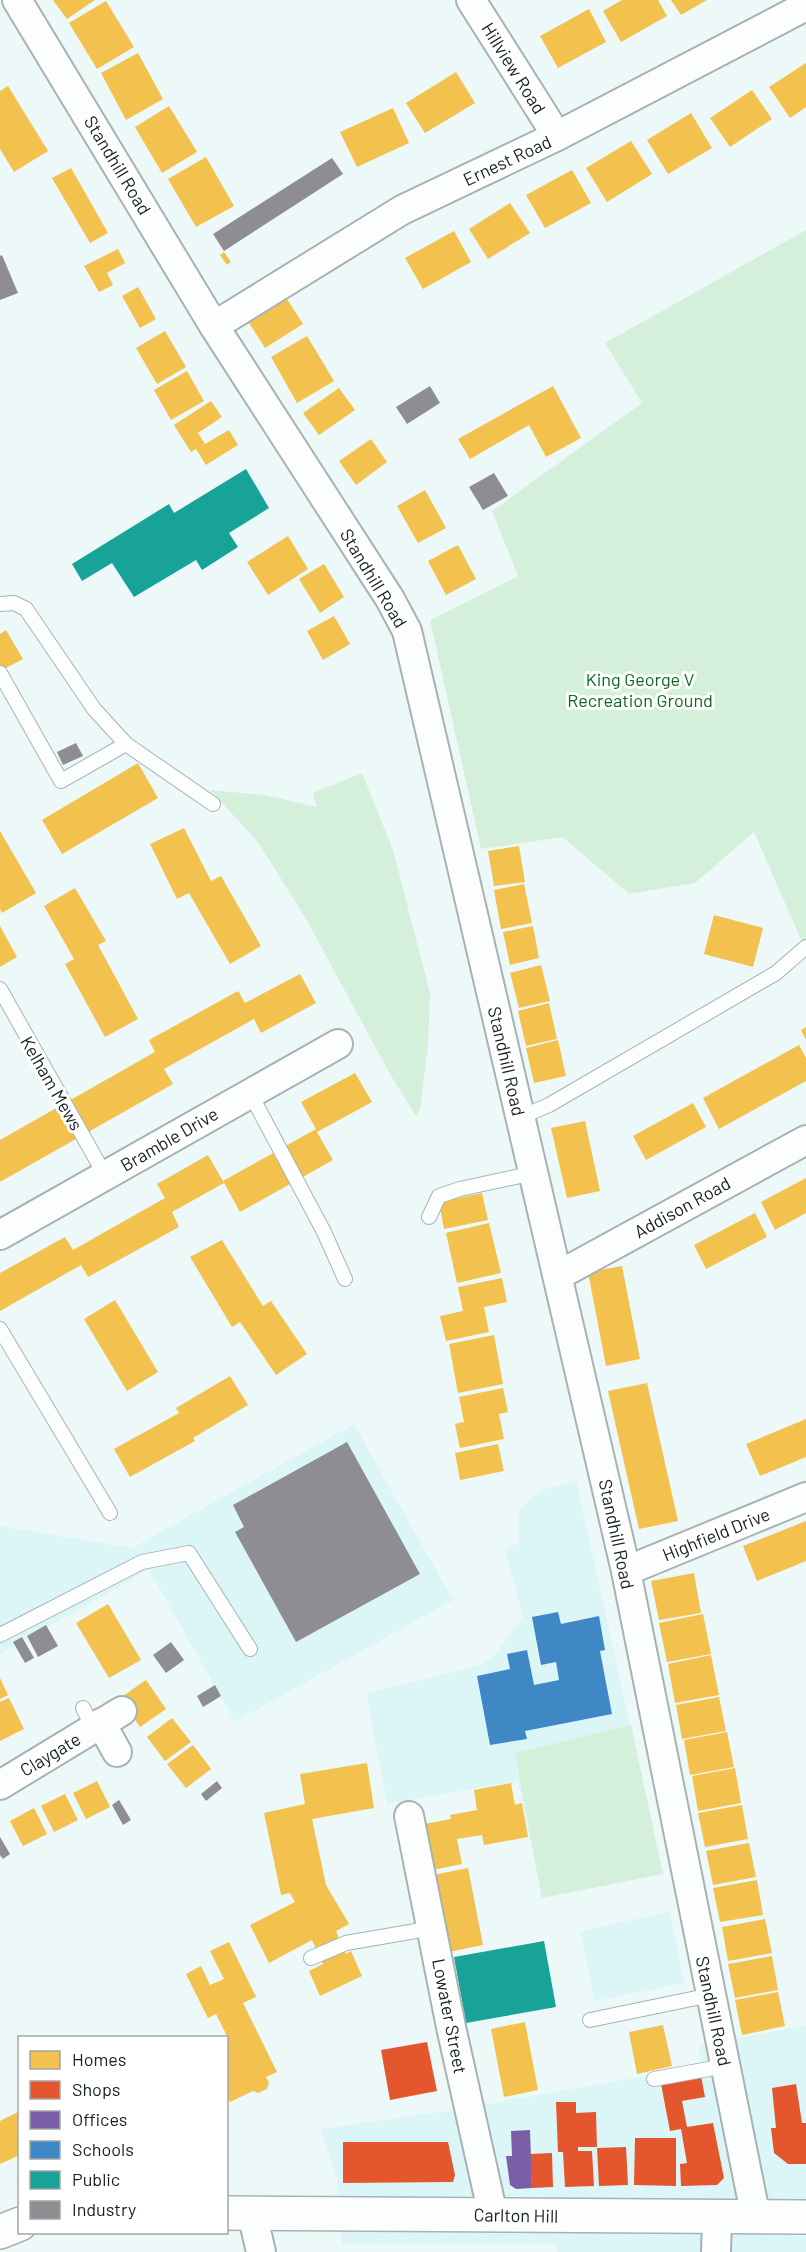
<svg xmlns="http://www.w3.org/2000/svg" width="806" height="2252" viewBox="0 0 806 2252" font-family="Barlow,sans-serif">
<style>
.built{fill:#dcf6f7}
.green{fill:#d4f0da}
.homes{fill:#f2c14e}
.shops{fill:#e4572e}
.offices{fill:#7b5ea7}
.schools{fill:#3f88c5}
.public{fill:#17a398}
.industry{fill:#8d8d92}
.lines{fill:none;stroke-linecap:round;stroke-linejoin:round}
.service-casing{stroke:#a8b2b2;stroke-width:16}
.minor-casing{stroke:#a8b2b2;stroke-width:32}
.secondary-casing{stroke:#a8b2b2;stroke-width:36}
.service{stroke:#fcfefe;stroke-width:14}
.minor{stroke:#fcfefe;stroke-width:28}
.secondary{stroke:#fcfefe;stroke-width:33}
.labels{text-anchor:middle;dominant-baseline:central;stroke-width:6;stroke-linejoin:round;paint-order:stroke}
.street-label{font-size:18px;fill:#162020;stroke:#fff}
.park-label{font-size:18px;fill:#096a1b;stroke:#fff}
</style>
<rect width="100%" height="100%" fill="#edf9f9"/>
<!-- built -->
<g class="built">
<polygon points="354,1424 453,1600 235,1722 149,1570 0,1654 0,1526 132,1548"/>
<polygon points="576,1480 663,1874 542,1898 518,1781 387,1804 366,1693 482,1665 492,1658 523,1617 505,1549 519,1543 519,1510 541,1490"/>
<polygon points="670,1912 684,1983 595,2001 580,1931"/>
<polygon points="806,2025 806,2252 557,2252 556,2244 342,2244 337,2179 321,2129 459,2109 702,2066 698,2046"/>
</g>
<!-- green -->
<g class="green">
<polygon points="806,230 806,951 754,832 695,883 629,894 563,837 481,849 430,620 518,576 492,511 642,403 605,343"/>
<polygon points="362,773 393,850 430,993 428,1046 420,1108 416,1116 390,1074 305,917 258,842 210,790 265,795 317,807 313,793"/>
<polygon points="631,1725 663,1874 542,1898 515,1753"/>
</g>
<!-- homes -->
<g class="homes">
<polygon points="53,0 95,0 67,19"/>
<polygon points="622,0 658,0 667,16 621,42 603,11"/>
<polygon points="671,0 707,0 681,15"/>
<polygon points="106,1 134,47 97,69 69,23"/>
<polygon points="589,9 606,42 558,68 540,36"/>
<polygon points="138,53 163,99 126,120 101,73"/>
<polygon points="806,63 806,107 790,118 769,87"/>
<polygon points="456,72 475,103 425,133 406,103"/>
<polygon points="8,86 48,151 14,172 0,149 0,91"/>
<polygon points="752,90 772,119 730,147 710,118"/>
<polygon points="169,106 197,152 162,173 135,127"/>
<polygon points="393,108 409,143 357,167 340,132"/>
<polygon points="691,113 712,148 668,174 647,140"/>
<polygon points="631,141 652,174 607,202 586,168"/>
<polygon points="206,157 234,206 196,227 168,179"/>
<polygon points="71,168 108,233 90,243 52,178"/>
<polygon points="572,170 591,203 545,228 526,195"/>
<polygon points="510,203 530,233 488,259 469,229"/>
<polygon points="454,231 471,262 423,289 405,258"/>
<polygon points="118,249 125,263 107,273 113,285 99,292 84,266"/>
<polygon points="224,252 231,262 227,265 220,255"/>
<polygon points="138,287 156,319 140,328 122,296"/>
<polygon points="287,299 303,324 265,348 249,323"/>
<polygon points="165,331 186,367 157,384 136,348"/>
<polygon points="307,336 334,381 297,403 271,357"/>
<polygon points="187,371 204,401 171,420 154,390"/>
<polygon points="553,386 581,438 546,457 529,425 470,459 458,439"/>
<polygon points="339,388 355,410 319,435 303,413"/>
<polygon points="211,401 222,417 198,433 205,444 229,430 238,445 206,465 196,449 191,452 174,425"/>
<polygon points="371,439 387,462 356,485 339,461"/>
<polygon points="425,490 446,528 418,543 397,506"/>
<polygon points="288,536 308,569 268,595 247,562"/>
<polygon points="458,545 476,579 446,595 428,561"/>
<polygon points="324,564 344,597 320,613 299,579"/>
<polygon points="334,616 350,644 323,660 307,631"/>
<polygon points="6,630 23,659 0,671 0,634"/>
<polygon points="138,763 158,798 62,854 42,820"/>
<polygon points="184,828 211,881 221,876 261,946 230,964 189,893 177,899 150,844"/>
<polygon points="0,831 36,893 2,913 0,909"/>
<polygon points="519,846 525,882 494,886 488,851"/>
<polygon points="524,884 532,923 501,929 494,890"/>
<polygon points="75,888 106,941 98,945 138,1019 105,1037 65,964 74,959 44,906"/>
<polygon points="714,915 763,928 753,967 704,954"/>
<polygon points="0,926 17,957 0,967"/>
<polygon points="533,926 539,958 510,965 503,932"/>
<polygon points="541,965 550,1001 519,1008 510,973"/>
<polygon points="300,974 316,1003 261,1033 254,1019 164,1069 173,1084 0,1182 0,1140 155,1052 149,1040 238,991 245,1003"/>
<polygon points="549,1003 557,1039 526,1046 518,1011"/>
<polygon points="806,1027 806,1040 801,1030"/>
<polygon points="558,1040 566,1076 534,1083 526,1048"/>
<polygon points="799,1045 806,1058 806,1081 719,1129 703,1098"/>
<polygon points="355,1073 372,1102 317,1132 333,1160 240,1212 223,1181 316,1129 301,1102"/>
<polygon points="693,1103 706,1127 646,1160 633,1136"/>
<polygon points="585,1121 600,1191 567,1198 551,1128"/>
<polygon points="208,1155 224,1183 172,1212 179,1227 88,1277 81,1265 0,1311 0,1273 65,1237 73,1250 165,1198 157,1184"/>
<polygon points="806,1178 806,1213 775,1230 761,1202"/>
<polygon points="482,1193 488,1220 444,1229 439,1202"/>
<polygon points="755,1213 767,1237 706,1269 694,1245"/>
<polygon points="489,1223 501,1273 457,1283 446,1233"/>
<polygon points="222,1240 263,1306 271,1301 307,1354 276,1375 240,1322 232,1327 190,1257"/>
<polygon points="622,1266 640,1359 606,1366 588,1272"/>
<polygon points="502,1278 507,1302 484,1307 489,1332 446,1341 440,1316 463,1311 458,1287"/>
<polygon points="115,1300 158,1372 127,1391 84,1319"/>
<polygon points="494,1335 503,1384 458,1393 449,1344"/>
<polygon points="230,1376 248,1405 193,1438 195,1441 130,1477 114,1449 179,1413 176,1408"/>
<polygon points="647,1383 678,1521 639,1529 608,1391"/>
<polygon points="503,1388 508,1412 499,1414 504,1439 460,1448 455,1424 464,1422 459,1397"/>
<polygon points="806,1419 806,1457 760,1476 746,1444"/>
<polygon points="498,1444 504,1471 460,1480 455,1453"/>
<polygon points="806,1521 806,1561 757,1581 743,1546"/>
<polygon points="694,1573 701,1613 659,1620 651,1581"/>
<polygon points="108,1604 141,1660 109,1678 76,1623"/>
<polygon points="703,1614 711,1654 667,1662 659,1623"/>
<polygon points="711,1655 719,1695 675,1703 668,1664"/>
<polygon points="0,1678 8,1695 0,1699"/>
<polygon points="146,1680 166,1709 140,1727 120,1698"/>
<polygon points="719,1697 726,1731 682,1739 676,1705"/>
<polygon points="9,1698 24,1729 0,1741 0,1702"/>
<polygon points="172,1718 191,1742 165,1761 147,1737"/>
<polygon points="727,1732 734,1767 690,1775 684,1740"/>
<polygon points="193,1745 211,1769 186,1788 167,1764"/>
<polygon points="367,1763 374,1808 312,1819 326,1885 349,1924 336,1931 346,1954 351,1951 362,1976 320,1996 309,1971 323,1964 312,1940 269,1963 250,1925 295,1902 290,1893 281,1895 264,1813 305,1804 300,1774"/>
<polygon points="735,1768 741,1803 698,1811 692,1776"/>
<polygon points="97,1781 110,1807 86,1819 73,1793"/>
<polygon points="511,1783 515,1805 522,1803 528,1837 484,1845 482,1835 457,1839 462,1864 428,1871 419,1825 451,1819 450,1815 477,1810 474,1790"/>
<polygon points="65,1794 78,1820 54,1832 41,1806"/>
<polygon points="742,1805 748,1839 705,1847 698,1813"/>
<polygon points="34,1808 47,1834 23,1846 10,1821"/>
<polygon points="749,1843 756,1877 713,1885 706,1851"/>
<polygon points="468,1868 483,1945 444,1953 428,1876"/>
<polygon points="757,1880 763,1915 720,1922 713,1888"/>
<polygon points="765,1919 772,1953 728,1961 722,1927"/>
<polygon points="229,1942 256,1997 243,2003 277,2072 266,2077 269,2083 267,2089 258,2093 253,2091 230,2102 226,2096 227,2036 216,2014 208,2018 186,1974 201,1966 210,1985 224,1979 210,1951"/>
<polygon points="772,1956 778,1990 735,1998 728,1964"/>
<polygon points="778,1992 785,2026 742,2035 735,2000"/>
<polygon points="525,2022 538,2090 504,2097 491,2029"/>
<polygon points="663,2025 672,2066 637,2074 629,2032"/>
<polygon points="18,2112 20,2155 0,2164 0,2121"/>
</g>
<!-- shops -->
<g class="shops">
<polygon points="427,2042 437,2091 390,2100 381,2050"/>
<polygon points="701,2076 705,2097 682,2101 687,2127 713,2123 724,2178 717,2185 681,2186 680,2164 687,2163 681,2129 670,2131 661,2084"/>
<polygon points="796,2084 802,2123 806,2123 806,2164 788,2164 774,2153 771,2128 776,2128 772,2088"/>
<polygon points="556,2102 576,2102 576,2113 596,2112 597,2147 578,2147 578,2151 592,2151 594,2186 565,2187 563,2152 558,2152"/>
<polygon points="635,2138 676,2138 676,2186 634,2185"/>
<polygon points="343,2142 448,2142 455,2175 453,2182 343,2183"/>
<polygon points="626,2147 628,2185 599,2186 597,2148"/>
<polygon points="552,2153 553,2187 532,2188 530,2154"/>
</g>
<!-- offices -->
<polygon class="offices" points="530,2130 532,2188 516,2189 510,2185 506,2156 512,2156 511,2131"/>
<!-- schools -->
<polygon class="schools" points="558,1612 561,1624 599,1616 605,1650 600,1651 612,1714 525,1731 527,1739 490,1745 477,1676 510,1669 507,1654 527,1650 534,1685 559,1680 556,1662 541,1665 532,1617"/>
<!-- public -->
<g class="public">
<polygon points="246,469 269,508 229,533 238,547 202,570 196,560 134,597 112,563 82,581 72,564 169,504 174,513"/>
<polygon points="544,1941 556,2007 466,2023 454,1957"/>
</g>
<!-- industry -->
<g class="industry">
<polygon points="332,158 343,174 224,251 213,234"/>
<polygon points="2,255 18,293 0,300 0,256"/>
<polygon points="430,386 440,403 407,424 396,407"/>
<polygon points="494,473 508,496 483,510 469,487"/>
<polygon points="76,743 83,756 63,765 57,752"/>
<polygon points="347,1442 420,1574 296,1642 235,1532 244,1527 233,1505"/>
<polygon points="46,1625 58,1646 38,1657 27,1636"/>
<polygon points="22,1637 34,1658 25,1663 13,1642"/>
<polygon points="171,1642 184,1660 166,1673 153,1655"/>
<polygon points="215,1685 221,1696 203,1707 197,1696"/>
<polygon points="217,1781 222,1788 206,1801 201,1794"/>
<polygon points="119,1800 131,1820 123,1825 112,1805"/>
<polygon points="0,1837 10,1854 3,1859 0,1855"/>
</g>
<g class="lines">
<defs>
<g id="service">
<polyline points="0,604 14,603 26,609 94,709 126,744 213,804"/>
<polyline points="0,673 61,781 126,744"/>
<polyline points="0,989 105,1175"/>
<polyline points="250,1093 324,1232 345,1279"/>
<polyline points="521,1117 549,1105 776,973 806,947"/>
<polyline points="429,1217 439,1196 460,1189 534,1173"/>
<polyline points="0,1329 110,1513"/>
<polyline points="0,1635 142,1562 189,1553 250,1649"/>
<polyline points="83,1708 93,1728"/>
<polyline points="311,1958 346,1943 433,1928"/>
<polyline points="590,2020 711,1995"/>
<polyline points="654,2079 725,2066"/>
</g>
<g id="minor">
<polyline points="17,0 214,326 390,599 407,631 626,1571 756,2218"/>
<polyline points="471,0 557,136"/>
<polyline points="214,326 402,210 557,136 806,6"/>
<polyline points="0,1235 338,1044"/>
<polyline points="559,1275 806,1140"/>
<polyline points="626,1571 806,1497"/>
<polyline points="101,1723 117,1752"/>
<polyline points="0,1785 122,1711"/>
<polyline points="409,1816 451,2027 493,2215"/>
<polyline points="252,2213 261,2252"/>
<polyline points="716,2252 717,2219"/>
</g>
<g id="secondary">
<polyline points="226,2213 806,2217"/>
<polyline points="0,2232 20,2224"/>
</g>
</defs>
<!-- service casing -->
<use href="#service" class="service-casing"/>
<!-- minor casing -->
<use href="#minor" class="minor-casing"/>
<!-- secondary casing -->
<use href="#secondary" class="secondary-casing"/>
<!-- service -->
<use href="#service" class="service"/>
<!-- minor -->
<use href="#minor" class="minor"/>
<!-- secondary -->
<use href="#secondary" class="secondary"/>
</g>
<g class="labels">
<!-- street labels -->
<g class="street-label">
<text transform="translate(514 68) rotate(58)">Hillview Road</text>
<text transform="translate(507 160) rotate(-25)">Ernest Road</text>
<text transform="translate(118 165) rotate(59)">Standhill Road</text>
<text transform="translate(374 578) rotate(59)">Standhill Road</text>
<text transform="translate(507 1061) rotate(77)">Standhill Road</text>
<text transform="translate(52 1083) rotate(60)">Kelham Mews</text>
<text transform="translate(169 1139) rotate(-30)">Bramble Drive</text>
<text transform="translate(682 1207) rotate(-29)">Addison Road</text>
<text transform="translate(617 1534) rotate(78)">Standhill Road</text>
<text transform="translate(716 1534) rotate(-22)">Highfield Drive</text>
<text transform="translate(50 1754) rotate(-31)">Claygate</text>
<text transform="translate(714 2011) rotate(78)">Standhill Road</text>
<text transform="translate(450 2016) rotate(79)">Lowater Street</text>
<text transform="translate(516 2215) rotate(1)">Carlton Hill</text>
</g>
<!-- park labels -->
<g class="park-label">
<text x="640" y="679">King George V<tspan x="640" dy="21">Recreation Ground</tspan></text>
</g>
</g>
<!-- legend -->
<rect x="18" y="2036" width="210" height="198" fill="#ffffff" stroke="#a2a6a6" stroke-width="1.5"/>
<rect x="30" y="2051" width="30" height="18" fill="#f2c14e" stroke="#a2a6a6" stroke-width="1.5"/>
<text x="72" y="2066" font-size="18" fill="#162020">Homes</text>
<rect x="30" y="2081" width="30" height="18" fill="#e4572e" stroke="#a2a6a6" stroke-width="1.5"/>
<text x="72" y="2096" font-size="18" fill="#162020">Shops</text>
<rect x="30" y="2111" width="30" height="18" fill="#7b5ea7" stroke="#a2a6a6" stroke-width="1.5"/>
<text x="72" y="2126" font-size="18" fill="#162020">Offices</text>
<rect x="30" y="2141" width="30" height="18" fill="#3f88c5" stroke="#a2a6a6" stroke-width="1.5"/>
<text x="72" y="2156" font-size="18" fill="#162020">Schools</text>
<rect x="30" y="2171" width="30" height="18" fill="#17a398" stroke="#a2a6a6" stroke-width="1.5"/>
<text x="72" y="2186" font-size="18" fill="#162020">Public</text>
<rect x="30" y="2201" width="30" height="18" fill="#8d8d92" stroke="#a2a6a6" stroke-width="1.5"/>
<text x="72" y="2216" font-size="18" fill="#162020">Industry</text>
</svg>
